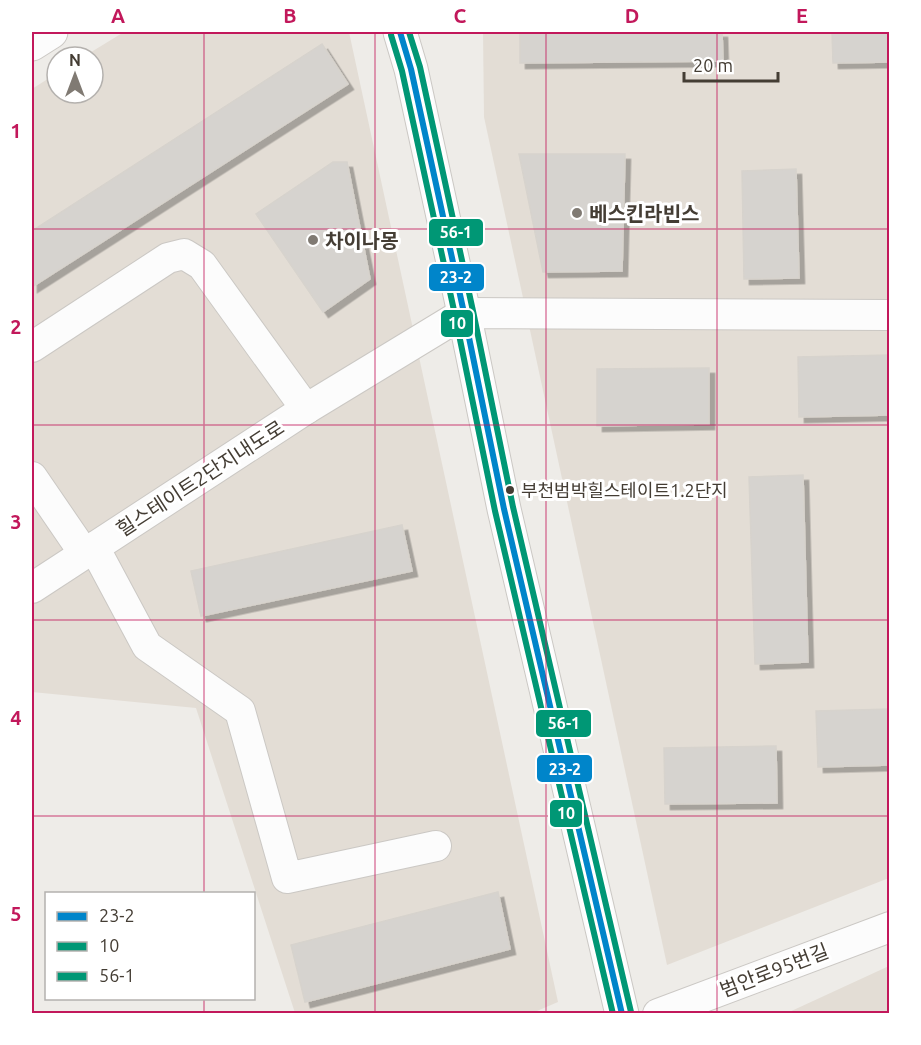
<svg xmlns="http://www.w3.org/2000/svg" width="921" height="1045" viewBox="0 0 921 1045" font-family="Ubuntu,'Noto Sans KR',sans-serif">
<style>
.residential{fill:#e3ddd5}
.building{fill:#d6d3cf;stroke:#d7d3cd;stroke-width:1.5;filter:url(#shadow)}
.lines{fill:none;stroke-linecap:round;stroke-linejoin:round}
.minor-casing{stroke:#cbc8c4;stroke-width:32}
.tertiary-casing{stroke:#cbc8c4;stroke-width:35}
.minor{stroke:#fcfcfc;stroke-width:30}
.tertiary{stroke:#fcfcfc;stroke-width:33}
.bus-1-casing{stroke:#fff;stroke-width:10}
.bus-2-casing{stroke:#fff;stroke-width:10}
.bus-3-casing{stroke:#fff;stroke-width:10}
.bus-1{stroke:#0085ca;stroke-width:6}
.bus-2{stroke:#009775;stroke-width:6}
.bus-3{stroke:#009775;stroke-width:6}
.grid{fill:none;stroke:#c2185b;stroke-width:1.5;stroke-opacity:0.55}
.poi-dot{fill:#807a73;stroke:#fff;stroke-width:2}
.bus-dot{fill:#443d34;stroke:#fff;stroke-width:2}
.labels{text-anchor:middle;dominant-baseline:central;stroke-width:6;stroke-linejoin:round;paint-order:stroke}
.bus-label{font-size:18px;fill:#443d34;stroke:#fff;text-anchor:start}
.poi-label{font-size:20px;font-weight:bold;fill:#443d34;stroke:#fff;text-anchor:start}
.street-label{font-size:20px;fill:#443d34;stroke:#fff}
.line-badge{stroke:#fff;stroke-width:2}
.badge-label{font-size:16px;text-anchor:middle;font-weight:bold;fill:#fff}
.neatline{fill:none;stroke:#c2185b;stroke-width:2}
.grid-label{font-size:20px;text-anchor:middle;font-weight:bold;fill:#c2185b}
</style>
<defs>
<filter id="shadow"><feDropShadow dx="5.5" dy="5.5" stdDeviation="0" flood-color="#0004"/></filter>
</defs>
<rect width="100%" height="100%" fill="#eeece8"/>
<!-- residential -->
<g class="residential">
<polygon points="124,32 349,32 558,1002 530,1014 295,1013 196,708 32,692 32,89 57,73 57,93 93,93 93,57 83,57"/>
<polygon points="483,32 889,32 889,878 667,965 484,117"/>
<polygon points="889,966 889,1013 786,1013 787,1013"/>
</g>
<!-- building -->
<g class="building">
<polygon points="520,32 722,32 723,61 520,63"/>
<polygon points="832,32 890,32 890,62 833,63"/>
<polygon points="322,44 348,84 32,287 32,231"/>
<polygon points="519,154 625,154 622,271 543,272"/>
<polygon points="333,162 347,162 370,279 323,312 256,214"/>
<polygon points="796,169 799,278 744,279 742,171"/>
<polygon points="890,355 890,415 799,417 798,357"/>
<polygon points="709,368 709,424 597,426 597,369"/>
<polygon points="803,475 808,662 755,664 749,477"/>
<polygon points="402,525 412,571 201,616 191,571"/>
<polygon points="890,709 890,765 818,767 816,711"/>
<polygon points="776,746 777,803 665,804 664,748"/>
<polygon points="498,892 510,949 305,1002 291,945"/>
</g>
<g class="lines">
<defs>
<g id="minor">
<polyline points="32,347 168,258 184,254 202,265 306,409"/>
<polyline points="32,477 84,553"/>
<polyline points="94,547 147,646 240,711 287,878 436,846"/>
<polyline points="32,588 306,409 464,313 890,315"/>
<polyline points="658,1014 890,927"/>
</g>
<g id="tertiary">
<polyline points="400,32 411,69 464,313 504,509 622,1014"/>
<polyline points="32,44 51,32"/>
</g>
</defs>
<!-- minor casing -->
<use href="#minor" class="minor-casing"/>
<!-- tertiary casing -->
<use href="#tertiary" class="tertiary-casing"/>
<!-- minor -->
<use href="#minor" class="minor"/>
<!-- tertiary -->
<use href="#tertiary" class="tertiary"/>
<defs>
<polyline id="bus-1" points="400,32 411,69 464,313 504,509 622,1014"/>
<polyline id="bus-2" points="391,35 402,71 455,315 495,511 613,1014"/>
<polyline id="bus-3" points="409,32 420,67 473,311 513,507 631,1012"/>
</defs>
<!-- bus-1 casing -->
<use href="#bus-1" class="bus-1-casing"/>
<!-- bus-2 casing -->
<use href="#bus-2" class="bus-2-casing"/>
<!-- bus-3 casing -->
<use href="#bus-3" class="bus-3-casing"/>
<!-- bus-1 -->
<use href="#bus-1" class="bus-1"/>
<!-- bus-2 -->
<use href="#bus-2" class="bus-2"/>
<!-- bus-3 -->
<use href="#bus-3" class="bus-3"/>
</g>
<!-- grid -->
<path class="grid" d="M204,32V894M375,32V1014M546,32V1014M717,32V1014M32,229H890M32,425H890M32,620H890M32,816H890M204,998V1014"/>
<!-- markers -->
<g class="poi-dot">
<circle cx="577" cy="213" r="6"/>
<circle cx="313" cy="240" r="6"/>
</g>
<circle class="bus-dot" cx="510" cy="490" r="5"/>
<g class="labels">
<!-- bus labels -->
<g class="bus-label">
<text x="521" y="490">부천범박힐스테이트1.2단지</text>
</g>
<!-- poi labels -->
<g class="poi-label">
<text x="589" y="213">베스킨라빈스</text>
<text x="325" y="240">차이나몽</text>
</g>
<!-- street labels -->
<g class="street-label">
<text transform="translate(200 478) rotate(-33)">힐스테이트2단지내도로</text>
<text transform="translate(774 970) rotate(-21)">범안로95번길</text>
</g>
</g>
<g class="line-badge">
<rect x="428" y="218" width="56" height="29" rx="6" fill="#009775"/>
<rect x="428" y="263" width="57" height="29" rx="6" fill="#0085ca"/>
<rect x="440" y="309" width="34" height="29" rx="6" fill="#009775"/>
<rect x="535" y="709" width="57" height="29" rx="6" fill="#009775"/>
<rect x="536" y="754" width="57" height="29" rx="6" fill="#0085ca"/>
<rect x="549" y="799" width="34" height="29" rx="6" fill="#009775"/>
</g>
<g class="badge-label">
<text x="456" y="238">56-1</text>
<text x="456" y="283">23-2</text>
<text x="457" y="329">10</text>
<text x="564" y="729">56-1</text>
<text x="565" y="775">23-2</text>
<text x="566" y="819">10</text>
</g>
<!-- border -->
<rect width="921" height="1045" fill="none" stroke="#ffffff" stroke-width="66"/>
<!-- legend -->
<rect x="45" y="892" width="210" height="108" fill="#ffffff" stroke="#b4b1ae" stroke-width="1.5"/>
<rect x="57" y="912" width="30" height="9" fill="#0085ca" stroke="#b4b1ae" stroke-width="1.5"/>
<text x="99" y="922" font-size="18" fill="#443d34">23-2</text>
<rect x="57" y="942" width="30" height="9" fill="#009775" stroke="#b4b1ae" stroke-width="1.5"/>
<text x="99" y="952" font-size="18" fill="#443d34">10</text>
<rect x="57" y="972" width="30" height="9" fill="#009775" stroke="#b4b1ae" stroke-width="1.5"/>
<text x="99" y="982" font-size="18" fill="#443d34">56-1</text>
<!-- north arrow -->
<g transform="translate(75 75)"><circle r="28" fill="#ffffff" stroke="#b4b1ae" stroke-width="1.5"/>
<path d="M0-4.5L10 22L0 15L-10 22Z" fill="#807a73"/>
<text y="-9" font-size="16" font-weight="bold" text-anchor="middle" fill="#443d34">N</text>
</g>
<!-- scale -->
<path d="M684 72v9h94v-9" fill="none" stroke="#443d34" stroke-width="3"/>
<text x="693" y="72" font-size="18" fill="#443d34" stroke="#ffffff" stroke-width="4.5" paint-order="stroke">20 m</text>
<rect x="33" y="33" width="855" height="979" class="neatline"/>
<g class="grid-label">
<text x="118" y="23">A</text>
<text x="290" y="23">B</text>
<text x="460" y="23">C</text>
<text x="632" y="23">D</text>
<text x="802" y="23">E</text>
<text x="16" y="138">1</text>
<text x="16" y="334">2</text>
<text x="16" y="529">3</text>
<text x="16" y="725">4</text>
<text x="16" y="921">5</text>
</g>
</svg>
